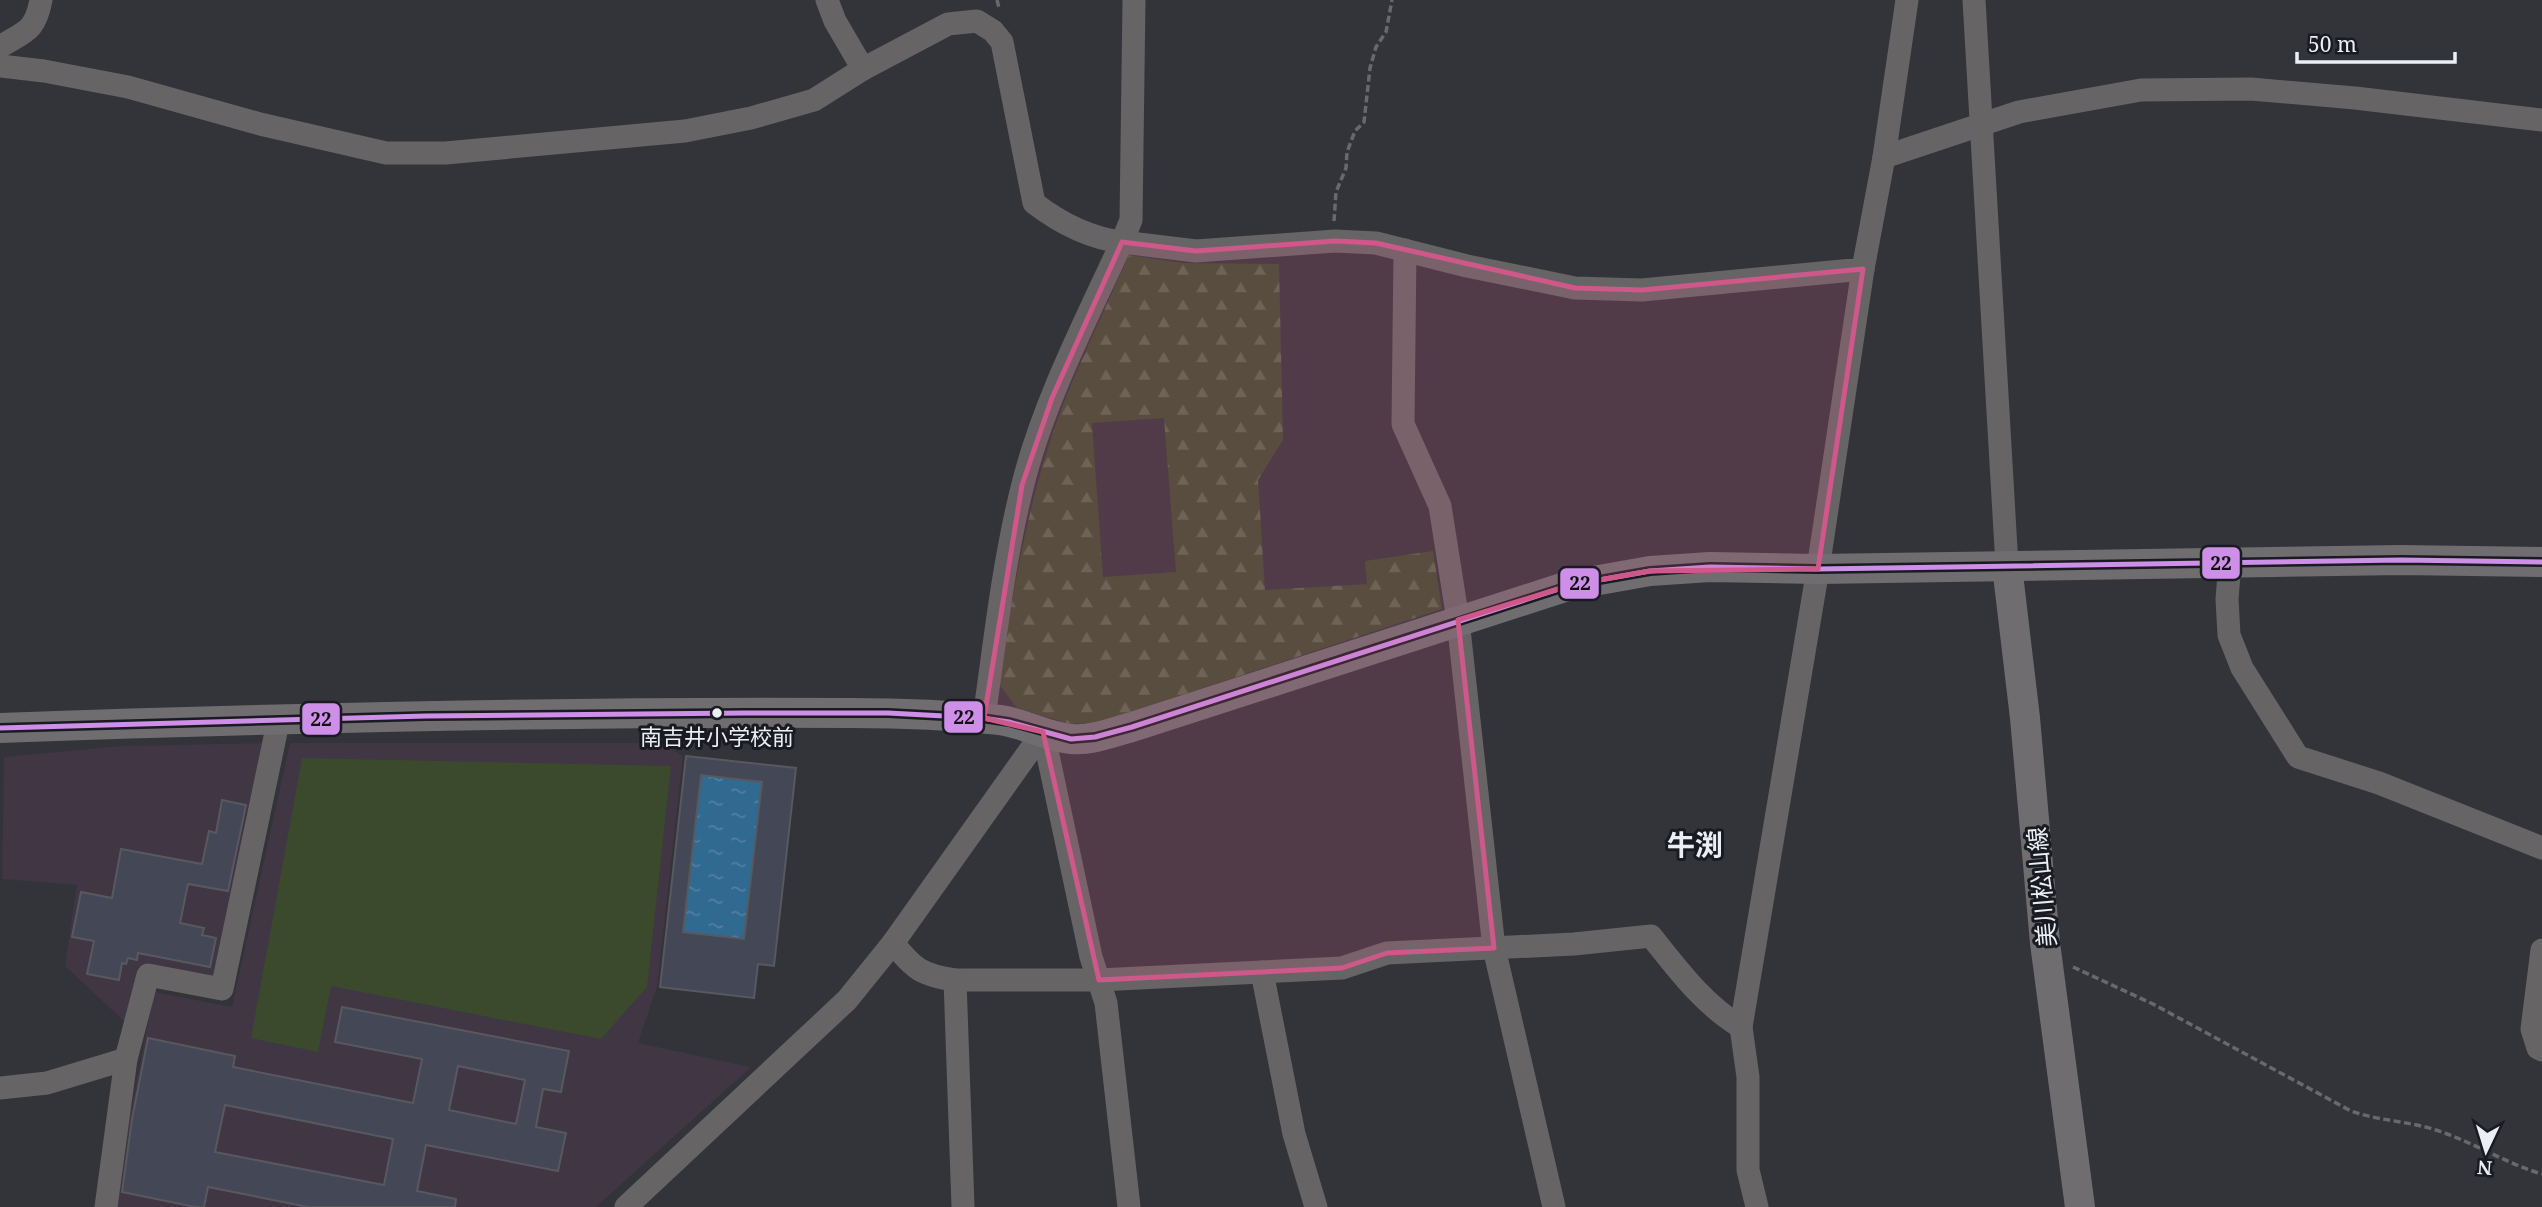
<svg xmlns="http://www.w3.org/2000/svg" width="2542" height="1207" viewBox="0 0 2542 1207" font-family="'Noto Serif','Noto Sans JP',serif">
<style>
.education{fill:#403644}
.forest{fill:url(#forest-firs);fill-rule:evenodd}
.pitch{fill:#3b4a2c}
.water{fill:url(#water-ripples)}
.building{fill:#444856;stroke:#58595e;stroke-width:2;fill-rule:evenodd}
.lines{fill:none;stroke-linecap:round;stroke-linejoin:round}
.path{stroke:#69696b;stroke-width:3.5;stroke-dasharray:7 3.5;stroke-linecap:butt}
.minor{stroke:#666465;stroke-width:23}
.major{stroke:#6f6d6f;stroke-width:30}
.bus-1-casing{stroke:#191b20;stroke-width:10}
.bus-1{stroke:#ce8fe9;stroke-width:5}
.marked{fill:#ce5889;fill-opacity:0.2;stroke:#ce5889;stroke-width:5;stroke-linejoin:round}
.bus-dot{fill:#ebeef5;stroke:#191b20;stroke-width:2.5}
.labels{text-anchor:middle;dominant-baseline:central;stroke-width:6;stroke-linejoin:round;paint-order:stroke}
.bus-label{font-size:22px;fill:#ebeef5;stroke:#191b20}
.street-label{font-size:24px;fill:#ebeef5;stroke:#191b20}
.quarter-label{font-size:28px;font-weight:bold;fill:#ebeef5;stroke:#191b20}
.line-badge{stroke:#191b20;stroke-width:2.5}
.pale-badge-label{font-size:19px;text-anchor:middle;font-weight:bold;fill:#111}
</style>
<defs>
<pattern id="forest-firs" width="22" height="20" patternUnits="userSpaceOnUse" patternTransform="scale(1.75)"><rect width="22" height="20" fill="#3b4a2c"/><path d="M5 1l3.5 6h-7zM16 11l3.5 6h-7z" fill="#58644b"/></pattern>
<pattern id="water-ripples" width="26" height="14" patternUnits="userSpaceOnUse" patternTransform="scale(1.75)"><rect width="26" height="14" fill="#316a91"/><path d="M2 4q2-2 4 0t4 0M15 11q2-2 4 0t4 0" fill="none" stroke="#4f80a1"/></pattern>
</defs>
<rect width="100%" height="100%" fill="#32343a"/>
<!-- education -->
<g class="education">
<polygon points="266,743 215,982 138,967 125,1022 65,966 77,885 2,879 4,757 122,746"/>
<polygon points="290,743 661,743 683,756 657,987 638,1043 751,1067 596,1207 112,1207 154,992 232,1007"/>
</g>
<!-- forest -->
<path class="forest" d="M1129,255L1183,263L1279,264L1283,440L1258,480L1265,590L1367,584L1365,561L1433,551L1442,609L1100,722L1070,724L1017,708L998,683C1014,588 1029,492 1064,402C1084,352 1108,303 1129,255ZM1164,418L1176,572L1103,577L1092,423Z"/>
<!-- pitch -->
<polygon class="pitch" points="302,758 671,766 647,987 601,1039 331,986 318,1052 251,1038"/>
<!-- water -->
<polygon class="water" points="701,775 762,782 744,939 683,932"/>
<!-- building -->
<g class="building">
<path d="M686,756L796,768L774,966L758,964L754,998L660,987ZM701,775L762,782L744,939L683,932Z"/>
<polygon points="222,800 246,805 228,891 188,884 180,923 204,928 202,935 216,938 210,967 138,953 137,960 128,958 126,964 122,963 119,980 87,974 94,941 72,937 81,892 112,898 121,849 202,864 209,831 216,833"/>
<path d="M342,1007L569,1051L561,1092L543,1089L536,1127L566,1133L558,1171L426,1145L417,1191L456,1199L455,1207H308L208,1187L204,1207H195L122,1192L132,1119L148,1038L235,1056L233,1067L413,1103L422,1059L335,1042ZM458,1066L525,1080L516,1124L449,1110ZM225,1105L393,1139L384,1185L215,1152Z"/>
</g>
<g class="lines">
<!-- path -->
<g class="path">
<polyline points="997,0 999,8"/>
<polyline points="1334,221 1336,192 1346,168 1347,152 1355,131 1364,122 1370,68 1376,47 1386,32 1392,0"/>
<path d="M2073,967L2153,1004L2351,1111C2379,1121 2408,1121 2436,1130C2473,1142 2505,1163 2542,1174"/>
</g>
<!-- minor -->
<g class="minor">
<polyline points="827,0 835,21 863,69"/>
<polyline points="1134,0 1131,220 1122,242 1196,251 1335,241 1376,243 1467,266 1575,288 1642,290 1863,269 1884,157 2019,112 2141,90 2251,89 2355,98 2542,120"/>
<polyline points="1974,0 2007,566"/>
<path d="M0,47C25,31 35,32 41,0"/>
<path d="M0,66L44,71L128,87L260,124L386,153H446L685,131L751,118L814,100L863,69L948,24L977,21L993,31L1002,42L1034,203C1060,223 1089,238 1122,242C1086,320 1042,405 1022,488C1003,564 995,641 984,718"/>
<polyline points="1884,157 1907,0"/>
<polyline points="1405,250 1403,424 1440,506 1458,620 1494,948 1554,1207"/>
<polyline points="2230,563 2227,599 2229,635 2242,668 2298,757 2379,783 2542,848"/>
<polyline points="1043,732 1091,957 1106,1003 1129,1207"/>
<path d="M893,943C914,969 921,975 955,980H1099L1342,968L1387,953L1574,944L1651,936C1678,970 1704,1005 1741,1027"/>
<polyline points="2542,950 2532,1029 2538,1048 2542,1050"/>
<polyline points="1262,972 1294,1134 1316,1207"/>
<polyline points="955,980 963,1207"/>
<polyline points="0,1088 47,1083 126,1059"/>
<polyline points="106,1207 126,1059 148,975 222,989 279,718"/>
<polyline points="626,1207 847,1000 893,943 1043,732"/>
<polyline points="1757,1207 1748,1170 1748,1077 1741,1027 1818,569 1863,269"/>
</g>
<!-- major -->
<g class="major">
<polyline points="2007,566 2025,718 2045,943 2080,1207"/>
<path d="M0,728C284,718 567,711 851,713C900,713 951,715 1000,720C1024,723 1046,737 1071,739C1092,741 1113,732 1132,727L1571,585L1650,571L1710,567L1818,569L2401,560L2542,562"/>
</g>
<defs>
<polyline id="bus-1" points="0,728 426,716 745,713 888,713 982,718 1009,722 1071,739 1095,737 1132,727 1571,585 1650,571 1710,567 1818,569 2401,560 2542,562"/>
</defs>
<!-- bus-1 casing -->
<use href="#bus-1" class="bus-1-casing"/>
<!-- bus-1 -->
<use href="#bus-1" class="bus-1"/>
</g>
<!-- marked area -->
<path class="marked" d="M1335,241L1376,243L1575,288L1642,290L1863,269L1818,569L1650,571L1571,585L1458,620L1494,948L1387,953L1342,968L1099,980L1043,732L984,718L1022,485L1052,398L1122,242L1196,251Z"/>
<!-- markers -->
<circle class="bus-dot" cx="717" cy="713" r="6"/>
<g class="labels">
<!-- bus labels -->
<g class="bus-label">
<text x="717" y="736">南吉井小学校前</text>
</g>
<!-- street labels -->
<g class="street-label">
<text transform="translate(2041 887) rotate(-95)">美川松山線</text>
</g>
<!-- quarter labels -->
<g class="quarter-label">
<text x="1695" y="844">牛渕</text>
</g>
</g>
<g class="line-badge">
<rect x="2201" y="546" width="40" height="34" rx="7" fill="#ce8fe9"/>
<rect x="1559" y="567" width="41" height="33" rx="7" fill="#ce8fe9"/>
<rect x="943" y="700" width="41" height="34" rx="7" fill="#ce8fe9"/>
<rect x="301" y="702" width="40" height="34" rx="7" fill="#ce8fe9"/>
</g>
<g class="pale-badge-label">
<text x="2221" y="570">22</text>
<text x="1580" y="590">22</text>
<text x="964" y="724">22</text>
<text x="321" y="726">22</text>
</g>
<!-- north arrow -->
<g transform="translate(2486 1151) rotate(184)" stroke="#191b20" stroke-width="5" paint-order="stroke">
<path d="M0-5L12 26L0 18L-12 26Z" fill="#ebeef5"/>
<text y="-10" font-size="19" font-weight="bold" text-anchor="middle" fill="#ebeef5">N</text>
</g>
<!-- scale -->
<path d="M2297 52v10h158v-10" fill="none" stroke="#ebeef5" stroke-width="3.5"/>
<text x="2308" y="52" font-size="21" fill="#ebeef5" stroke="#191b20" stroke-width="5" paint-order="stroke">50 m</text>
</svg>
